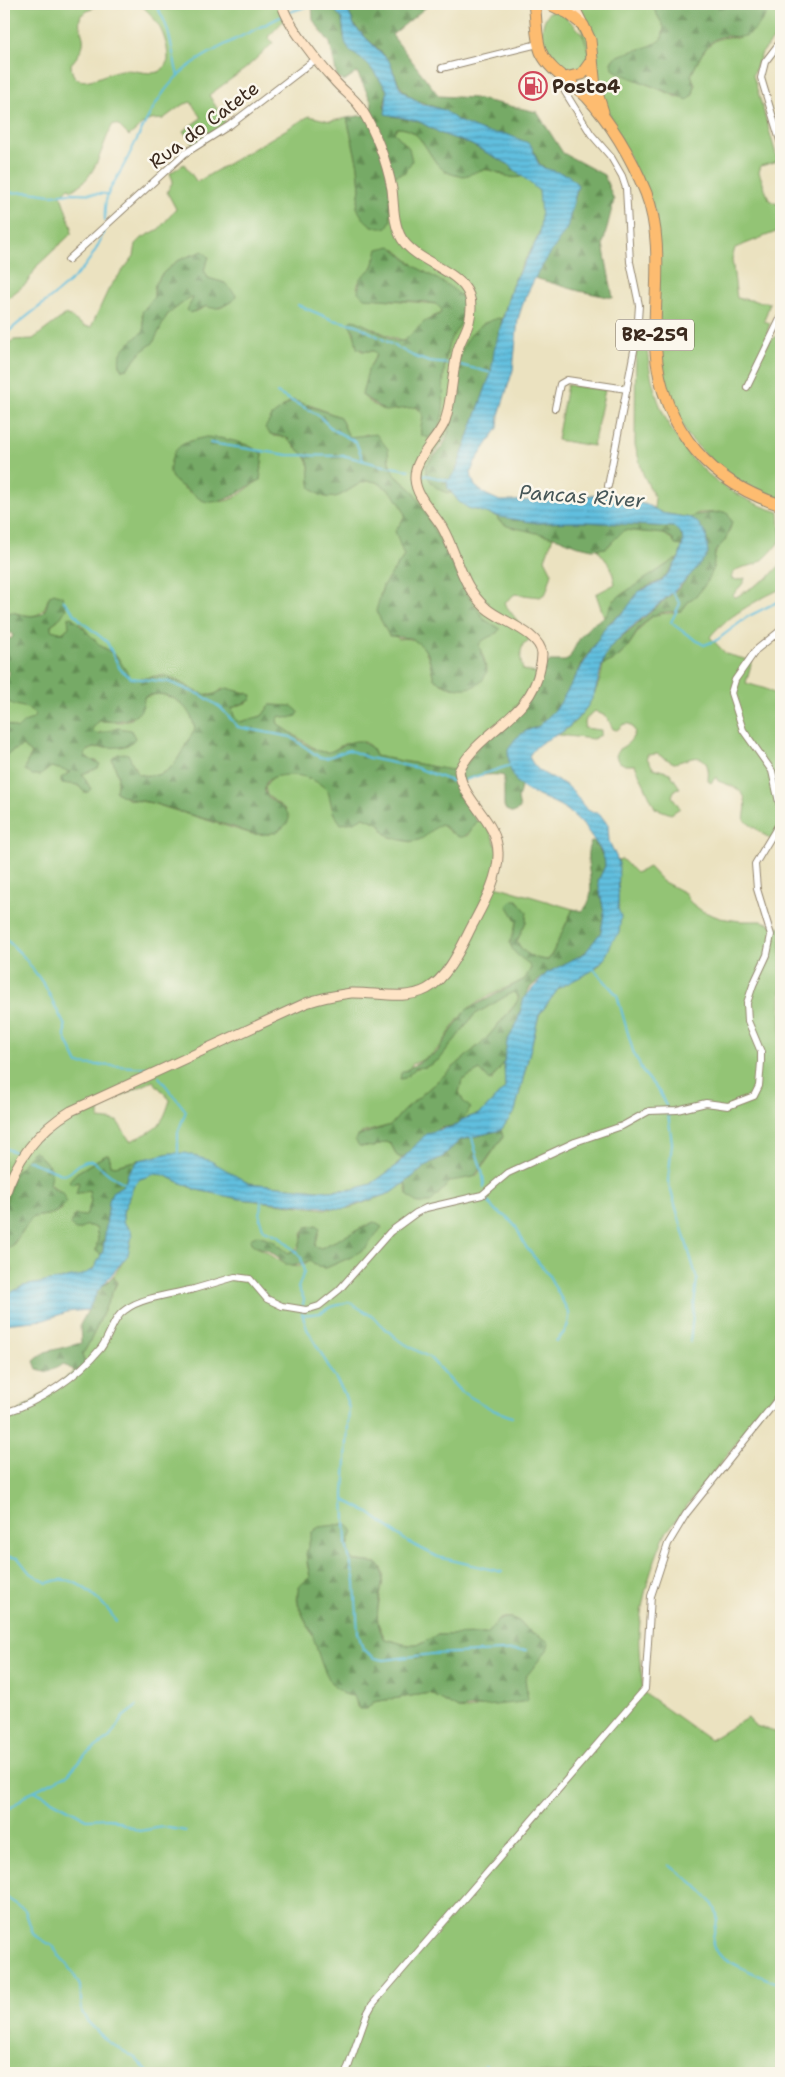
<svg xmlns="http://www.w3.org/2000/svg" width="785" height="2077" viewBox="0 0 785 2077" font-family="'Shantell Sans',sans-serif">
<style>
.grass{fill:#93c474;stroke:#677749;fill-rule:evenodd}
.forest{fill:url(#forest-firs);stroke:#586a42}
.water{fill:url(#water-rules);stroke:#4e747e}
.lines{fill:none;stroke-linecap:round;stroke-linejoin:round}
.stream{stroke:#61bfdf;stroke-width:2}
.street-casing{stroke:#93866f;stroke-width:8}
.secondary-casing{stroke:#93866f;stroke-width:11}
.highway-casing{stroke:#93866f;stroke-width:13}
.street{stroke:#fff;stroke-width:6}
.secondary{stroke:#fee4c6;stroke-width:9}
.highway{stroke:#fdbc70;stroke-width:11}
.labels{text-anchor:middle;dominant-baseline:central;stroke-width:5;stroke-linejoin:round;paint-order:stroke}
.shield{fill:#fbf7ec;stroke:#75685c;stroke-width:1}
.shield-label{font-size:18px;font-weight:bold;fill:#3b2a1e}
.poi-label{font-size:19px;font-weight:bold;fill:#3b2a1e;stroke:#fbf7ec;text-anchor:start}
.street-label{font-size:19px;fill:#3b2a1e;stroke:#fbf7ec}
.water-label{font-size:20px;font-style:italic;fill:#465758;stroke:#fbf7ec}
</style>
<defs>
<pattern id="forest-firs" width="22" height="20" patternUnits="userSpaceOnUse" patternTransform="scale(1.25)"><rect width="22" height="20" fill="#76aa66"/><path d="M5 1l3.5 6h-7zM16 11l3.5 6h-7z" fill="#628b53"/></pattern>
<pattern id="water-rules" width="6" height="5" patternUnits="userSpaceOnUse" patternTransform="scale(1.25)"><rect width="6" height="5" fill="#61bfdf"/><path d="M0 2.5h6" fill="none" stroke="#519bb4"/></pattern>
</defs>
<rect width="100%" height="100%" fill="#fbf7ec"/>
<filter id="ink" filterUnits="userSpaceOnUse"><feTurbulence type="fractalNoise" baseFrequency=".02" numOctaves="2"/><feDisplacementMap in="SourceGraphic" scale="10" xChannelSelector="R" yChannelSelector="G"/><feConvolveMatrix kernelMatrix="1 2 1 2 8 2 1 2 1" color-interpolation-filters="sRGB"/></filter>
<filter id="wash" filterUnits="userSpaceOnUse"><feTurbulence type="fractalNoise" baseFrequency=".0096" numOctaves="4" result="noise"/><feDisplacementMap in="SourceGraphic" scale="20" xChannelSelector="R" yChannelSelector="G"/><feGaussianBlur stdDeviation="1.12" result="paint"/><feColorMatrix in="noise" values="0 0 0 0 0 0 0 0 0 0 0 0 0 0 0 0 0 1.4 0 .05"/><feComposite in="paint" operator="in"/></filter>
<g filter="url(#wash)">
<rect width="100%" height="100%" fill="#ebe2c0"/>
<!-- grass -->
<g class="grass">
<path d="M4,4H99L81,15C74,35 96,36 71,64C72,97 106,71 122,70C133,69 147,75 158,72C163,71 165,65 168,60C168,38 157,17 139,4H278L284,20L268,37L273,43L245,69L209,95L227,125L195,147L183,131L201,118L191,102L182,105L163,119L150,120L144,123L129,136L118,125L113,124C100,148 98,177 72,190L69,188L61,196L72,228L71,234L37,266L27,283L4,301Z"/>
<path d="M582,4H651L664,27L662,39L653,46L613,59L611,63L614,70L677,97L693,95L695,84L691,75C702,54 709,33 737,38L759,24L766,12L781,4V30L762,53L753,75L778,161L761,166L759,172L769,200L781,206V230L735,248L732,259L737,298L770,303L764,321L770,323L767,333L770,338L773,339L781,332V498L744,484L713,462L687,435L661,373L656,214L597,88L578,14Z"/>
<path d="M549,12H560C579,29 588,35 589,63L581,73C548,74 531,39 549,12Z"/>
<path d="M309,116L330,121L347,118L358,166L360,189L357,207L364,219L374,227L393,177L405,172L409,148L394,132L397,128C424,127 428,161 445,171C468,183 473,167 490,170C503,173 510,181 523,176L539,191C550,239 527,247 512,286C508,297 506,308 502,319L484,323L465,346L450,413L448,434L429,461L446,493H452L459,502L497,516L500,522L553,537L545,559L552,573L546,593L540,597L515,594L504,603L531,639L523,644C520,653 520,660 523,670L539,674L532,692L462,772L375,756L372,748L365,742L344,744L329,753L320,752L278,724L277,720L288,706L270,705L262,716L240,722L234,716L232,708L248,702V693L222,689C204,708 182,676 162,676C154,675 143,679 135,680L131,679L110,651L96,643L80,623L69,627L62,633L51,630V625L58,620L48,599C42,621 30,616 11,612L4,617L5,345L14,340L33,339L66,314L84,326L91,327L109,288L134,256L136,244L142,238L159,229L176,209L167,192L173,181L170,173L184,164L197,182ZM395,249L416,267L432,276L466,305L461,323L450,337L448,346L444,371L442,416L428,438L421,435L423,414L416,407C389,406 387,419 362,395L370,366L377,354L374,351H361C355,341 355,333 349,324L361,323L400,341C414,340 423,318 440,314L442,310L436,304L379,299L357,288C359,274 376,271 375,258ZM194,254L209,257L204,270L208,278L225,283L234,300L220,308L207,306L195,312L193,298H189L167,315L153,343L142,351L127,369L122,370L121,353L144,330L142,316L154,297V288L160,276L177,261ZM289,402L310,405L340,417L349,437H358L367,434L388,453L389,462L394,474L413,491L469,598L485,620L496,626L497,633L485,638L479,645L485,662L459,689L445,685L434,679C428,657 427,635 398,639L380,595L383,586L404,556C402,536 388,538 405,517C405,503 382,479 368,481C350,483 336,512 311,488C309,477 311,464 305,456C299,449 291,445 288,438L274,436L282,408ZM220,438L248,445L263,454L260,480C251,485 243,493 234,498C211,509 187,493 171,477Z"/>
<path d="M636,322L646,323C645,413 690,485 779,512L781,540C774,548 767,558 758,563C748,568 735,565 731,578L737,580L745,578C744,585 736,589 733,596L736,597L769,577L781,564V589C760,598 723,619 710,637L726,654L752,661L746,683L766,689L781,697V847L744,820C749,792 743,790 718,781L716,777L711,783L708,781C708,777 709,773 708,769C704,748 685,762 674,763L657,754L647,755V758L653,768L670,773L680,788L675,789L672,796L680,808L671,814L655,808L635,765H625L618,761L616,756L619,749C627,745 633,740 635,731L630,724H624L617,730L613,729L607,717L595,711L586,719L584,728L601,730V735L593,739L558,735C582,721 600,691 603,664C627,659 631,636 648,620C660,609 672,617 683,609C685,607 687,603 690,600C710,585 709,575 716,552C718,545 728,538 731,526L724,512L698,513L691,518L662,513L654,509L655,498L643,474L635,445Z"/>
<polygon points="567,385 605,390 593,446 557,440"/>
<path d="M624,530L664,534L682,546L679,558L669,563L613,601L609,613L604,617L596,594L615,584L611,567L597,549C616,549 611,535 624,530Z"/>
<path d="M158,694C177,696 192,709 195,730C178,753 175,783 138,774L135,766L119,754L112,759L118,775L116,792L128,799L151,803L252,834H270L285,825V809L267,795L265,787C275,764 315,775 327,790C333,798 331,808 335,816L350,823L364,817L382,825L383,831L390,837L411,842L441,824L451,833L467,836L477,821L486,822L498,850L496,886L573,909L551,956L548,960C536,960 521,953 517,941L526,922L510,909L517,922L510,943C517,960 524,956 531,968L525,979C508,988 479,998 466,1011C443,1033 448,1052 412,1064L405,1078L416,1068L426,1067L440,1059L474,1015L513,992L518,994V1001L486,1039L403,1111L391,1125L361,1133L373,1147L385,1142L391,1144L397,1156L402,1158L395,1167L371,1184L354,1189L328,1191L248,1183L220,1167L170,1153L115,1166L111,1165L110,1158L102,1157L76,1173V1182L80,1183L77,1187L81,1193L89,1190L91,1202L86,1217L75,1215L70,1225L79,1230L87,1225L96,1228L98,1238L96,1251L102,1255L91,1272L76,1277L23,1286L4,1296V1281L13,1270L4,1258V1252L13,1245L33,1217L48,1215L61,1210L60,1191L48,1183L52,1169L40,1156L6,1202L4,1210V756L22,746L32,754L27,762L70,771L62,778L65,783L78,785L84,792H88L91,789L82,774L98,768L97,761L88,760L85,757L86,752L94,748L125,746L101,732L97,734L92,729L99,721L121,722L132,719L144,697ZM153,1081L170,1100C162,1127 156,1130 130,1141L117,1121L99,1119V1106Z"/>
<path d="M4,698C15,709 28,703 35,715L34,719L24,722L17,729L4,723Z"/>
<path d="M622,859L636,873L649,867L662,881L685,893L690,902L702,911L720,918L740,921H762L781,928V1386L665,1534C652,1566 640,1600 639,1635C638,1654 642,1674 643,1692L710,1740L747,1718L756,1726L781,1734V2073H4V1416L17,1412L85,1364L82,1355C97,1332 104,1307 117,1283L113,1276C124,1262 141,1237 123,1222V1212L134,1185L140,1179L155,1174L164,1175L197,1190L240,1199L325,1209L350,1208L393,1192L405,1183L407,1194C430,1215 435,1193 451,1181C458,1175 469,1180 477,1175L503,1137L501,1130L515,1111L539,1015L559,988L597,967L605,958L612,940L619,933L617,860ZM374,1222L351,1257L326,1268L318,1267L310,1260C307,1262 303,1265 300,1266C285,1270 270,1251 256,1247L258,1235L272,1240L288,1253C299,1249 301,1243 303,1231L318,1235L315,1246L321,1248ZM343,1524L353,1532C348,1543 346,1550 352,1560L377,1563L382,1568L384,1575L376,1619L385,1639L407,1645L423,1643L436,1635L487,1634C493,1626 499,1615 511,1618C531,1622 531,1652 529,1669C528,1674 525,1678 524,1684L528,1693L468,1710L458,1709L430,1693L373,1702L367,1709L357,1707L355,1696C325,1696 320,1652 311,1632C306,1620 297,1609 297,1596C298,1587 305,1583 310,1577L307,1563L315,1529Z"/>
<polygon points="504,1062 505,1088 481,1113 461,1120 470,1108 463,1101 459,1092 462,1080 480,1070 491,1081"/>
</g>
<!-- forest -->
<g class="forest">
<path d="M312,4H330L342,19L344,37L350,51L367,63L385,87L387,92L384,107L392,116L418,121L442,134L470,144L508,164L523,176C510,181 503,173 490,170C472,167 470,184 445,171C428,161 424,127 397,128L394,132L409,148L412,161L405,172L389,178L391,220L387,227C374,232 361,219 357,207L360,189L358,166L347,118L370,114L372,103L357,72L344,81L337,77L330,43L313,20Z"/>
<path d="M345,4H430L392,35L439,96L474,98L537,112L563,153L604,175L614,200L603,244L613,298L579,291L535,278L572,210L578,185C569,173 558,175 546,169C534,163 537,148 526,143C509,134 498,136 483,131C475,129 465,125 458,121C452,118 448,112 443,110C430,105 420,103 408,95C396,86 395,67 383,54C368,38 349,27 345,4Z"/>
<path d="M651,4H778C764,12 760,28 749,34C741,39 735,36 726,36C707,37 698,61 691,75C695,85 696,92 688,100L626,76L614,70L611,63L613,59C628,49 647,51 662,39L664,27Z"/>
<path d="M391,246C399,253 406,260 415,266C428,275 457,287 465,302C472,316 450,334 448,347C446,357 444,368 443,378C443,397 448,426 428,438L421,435C418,424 429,417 417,407L385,411L362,395L368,370L377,354L374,351H365L357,348L354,331L348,323L352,320L357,321L396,341H404L424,322L440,314L442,310L436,304L427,302L364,298L358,292L360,278L373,267L378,249Z"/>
<path d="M203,251L209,257L204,270L208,278L225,283L236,295L235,299C227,304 216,312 207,306L190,313L187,310L193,298H189L167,315L153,343L142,351L127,369L122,370C112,351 133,342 144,330L142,312L154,297L155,284L163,273L177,261Z"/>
<path d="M499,318L502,319L491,373L456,471L447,482L448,488L452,493C438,493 426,481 426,466C433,456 445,447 448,434C458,396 446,330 499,318Z"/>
<path d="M293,400L340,417L349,437L376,434L388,449L389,462L394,474L413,491L422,507L469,598L485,620L500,629C495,637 485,636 479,645L487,671C480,696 450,689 434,679L428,654L422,646L411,638L389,636L376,611L383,586L404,556L395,531L405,517C405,503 382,479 368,481C350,483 336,512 311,488C308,478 312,468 307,459C302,450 292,446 288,438L270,434L265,428L272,416Z"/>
<path d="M206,437C226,438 246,442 263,454L260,480C243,488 233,501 212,502C204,503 198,498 192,493C186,488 175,484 171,476C169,472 170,466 171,461C175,443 190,441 206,437Z"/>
<path d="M724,512L728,514L732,522L726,539L715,552L713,570L707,582L699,593L689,601L681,611C673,612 663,611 657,614C632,624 633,657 603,664L605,653L611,646L680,587L708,554L706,534L691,518L694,515Z"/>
<path d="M497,516L537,523L584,522L674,527C681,532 684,538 682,546L675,545L672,538L664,534L624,530L606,548L592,549L575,545L558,538L507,526L498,520Z"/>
<path d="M674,560H678L662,580L642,589L625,611L611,621L586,657L563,700L551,715L539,726L524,732L515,739L513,772L521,787L518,799L520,809L513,813L506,810L504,806V776C494,773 459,774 460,790C461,800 472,813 477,821C461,846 460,838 441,824C424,834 424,845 401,840C393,838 388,836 383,831L382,825L364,817L354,822L341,824L333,812L328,791C321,784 314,780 305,777C295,774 260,772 265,792C268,804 305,811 281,829C274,834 264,835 255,834C247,833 238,828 230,826C205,819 181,812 156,804C143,800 128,801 116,792L118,775L112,759C117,754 121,752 128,754L138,774C175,783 178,753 195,730C192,706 168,687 144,697C144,723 118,721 99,721L92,729L97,734L118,728L131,730L135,738C124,756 100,740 86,752L85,757L100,764L98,768L82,774L91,789L88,792H84L78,785L61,783V778L70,772L51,767L41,775H32L25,770L27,762L32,754L22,746L4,756V723L17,729L24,722L33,719L35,715C28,703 15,710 4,698V683L9,673L4,666V640L12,638L13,635L4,628V617L11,612C20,614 37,620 44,611C48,606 47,600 50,595L54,593L62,596L66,609L61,617L51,625V630L63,633L69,627L68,618L72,617L102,647L117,656L131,679L167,676L197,692L211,696L227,688L252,695L251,700L232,708L234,716L240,722L262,716L270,705L292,706L299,712L297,716L289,718L280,716L277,720L278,724C291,732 317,758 332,751C342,747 349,740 361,741L372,748L375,756L462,772L481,744L509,720L543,667L550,661H565L569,659C580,636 584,628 606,616L612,603L619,596Z"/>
<path d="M595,841L605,861V866L598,881L604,913L601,932L585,953L547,973L530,988L524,998L517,1023L507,1042L506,1060L490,1081L480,1070L462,1080L459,1092L463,1101L471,1108L458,1125L440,1128L402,1158L397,1156L391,1144L385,1142L373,1147L359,1146L355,1140L357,1136L391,1125L403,1111L486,1039L515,1005L519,997L513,992L474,1015L440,1059L426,1067L416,1068L405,1078L400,1079L401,1073L437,1052L466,1010L525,979L531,968C525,957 513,957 510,943L517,922L507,905L512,900H517L527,912L526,922L517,941C521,953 536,960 548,960L551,956L573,909L582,911C602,894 580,861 591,842Z"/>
<polygon points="501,1130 503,1137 474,1177 451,1181 430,1203 417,1203 406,1194 408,1192 405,1183 430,1163 442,1157 460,1140"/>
<path d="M34,1150L52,1169L49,1185L64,1194L66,1201C60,1215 46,1215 33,1217L13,1244L4,1252V1210L13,1176Z"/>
<path d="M106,1155H109L111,1165L115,1166L139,1160L127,1176L125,1184C99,1199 111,1231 102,1255L96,1251L98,1238L96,1228L87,1225L79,1230H75L70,1225L75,1215L86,1216L91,1202L89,1190L76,1194L79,1182L72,1184L69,1181L76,1173Z"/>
<path d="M374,1222L382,1227L366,1248L351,1257L326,1268L318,1267L310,1260C283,1272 291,1264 269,1251C263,1248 257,1248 251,1243L250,1239L258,1235L272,1240L288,1253L298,1249L306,1227L317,1225L320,1228L315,1246L321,1248Z"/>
<path d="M113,1276L117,1283C104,1307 97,1332 82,1355L85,1364L77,1373L64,1364L48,1372L37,1369L34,1361L45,1352L81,1343L80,1325L98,1291Z"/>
<path d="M344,1524H348L353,1532C348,1543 346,1550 352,1560C360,1563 373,1560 379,1565C393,1576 365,1612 385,1639L407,1645L423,1643L436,1635L487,1634C496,1622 502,1613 519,1621C530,1636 538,1631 549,1643L547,1650L525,1678L528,1700L523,1702L458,1709L430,1693L373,1702L367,1709H359L354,1696C324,1695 320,1652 311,1632C306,1619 295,1606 298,1591C299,1584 305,1582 310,1577L306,1554L312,1532L319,1527Z"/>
</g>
<!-- water -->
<path class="water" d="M330,4H345L355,27L389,61L400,88L406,94L422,104L444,110L458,121L485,132L506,134L526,142L531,145L538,163L544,168L568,175L578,185L567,228L537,274L524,300L518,319L513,370L499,415L498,428L475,462L471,472L472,478L475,486L485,494L500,501L556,500L582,495L607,496L648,505L662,513L691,518L698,523L706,534L708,554C679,593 644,613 611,646C598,662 601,688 587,707C580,716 571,726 562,732C549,740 539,740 529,756C537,777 556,776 571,789C580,798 584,814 599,813L608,825L609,841L619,863L618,909L621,916L619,933L613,940L605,958L592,971L559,988L539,1015L515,1111L501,1130L460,1140L442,1157L430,1163L393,1192L344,1209L240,1199L197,1190L164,1175L155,1174L140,1179L134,1185L123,1212V1222L131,1231L132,1236L128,1255L98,1291L88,1310L67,1312L44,1320L4,1324V1296L23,1286L82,1275L94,1269L103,1251L109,1201L112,1192L125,1184L128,1173L139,1160L170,1153H185L211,1161L248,1183L328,1191L354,1189L371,1184L395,1167L427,1133L458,1125L461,1120L481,1113L505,1088L504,1062L507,1042L517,1023L524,998L547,973L585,953L601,932L604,913L598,881L605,866C605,856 599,847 593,839C586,827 576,816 564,808C536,791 508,795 508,750L515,739L524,732L539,726L557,708L606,626L625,611L638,592L662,581L671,570L679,558L683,543L682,535L674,527L584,522L537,523L500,517L468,508L459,502L448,488L447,482L456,471L491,373L494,351L512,286L539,236L541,217L539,191L508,164L470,144L442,134L418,121L385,114L387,92L386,88L367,63L350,51L345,42L342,19Z"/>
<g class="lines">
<!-- stream -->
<g class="stream">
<path d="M154,4C171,24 171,50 178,76"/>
<polyline points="290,12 314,4"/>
<polyline points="4,193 29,192 51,195 70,193 107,194"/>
<path d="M105,221C103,193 112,188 124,165C142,131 158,87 192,64C219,45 254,31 284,15"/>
<polyline points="298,305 333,320 357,325 413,356 429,362 450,364"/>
<path d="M4,336C39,302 88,281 104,231"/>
<polyline points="460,365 492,373"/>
<polyline points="277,393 318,415 332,429 356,442 363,460"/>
<polyline points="210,443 288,455 346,456 379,465 409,470"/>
<polyline points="421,474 450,481"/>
<path d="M672,591L680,604L671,622C675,627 697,641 704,645L717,640L747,617L781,600"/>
<polyline points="63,600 81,621 107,642 120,669 131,678 169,682 203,696 221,708 238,727 291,737 319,757 326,758 349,750 369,758 417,768 454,782"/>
<polyline points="465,780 511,765"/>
<polyline points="4,937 24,957 45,986 65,1026 65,1037 78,1064 154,1068"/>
<polyline points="593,968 617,995 633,1051 643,1072 660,1093 666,1106"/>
<polyline points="159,1077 186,1111 178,1132 178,1153"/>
<polyline points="668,1114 672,1143 668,1181 697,1279 690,1342"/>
<path d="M472,1137C475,1155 485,1170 484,1188"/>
<polyline points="4,1148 18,1153"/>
<path d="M27,1160L64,1175C75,1172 78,1159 93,1161L110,1175L126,1184"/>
<path d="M486,1198L494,1210L507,1217L516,1227L526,1247L548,1274L569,1313C570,1325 565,1333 556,1341"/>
<polyline points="261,1199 260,1220 264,1230 279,1236 301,1257 304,1272 298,1288 304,1299 303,1305"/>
<polyline points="302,1313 307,1329 344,1393 349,1408 344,1494 346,1544 355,1582 358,1633 363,1649 375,1658 384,1660 432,1654 526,1650"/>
<polyline points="302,1315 320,1313 331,1307 349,1302 372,1316 398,1340 430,1358 460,1391 493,1410 512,1417"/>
<polyline points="344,1500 369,1513 408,1542 438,1557 502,1572"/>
<path d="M4,1556L18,1558L29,1572L47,1583C51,1582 55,1580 59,1580C79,1577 107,1606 116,1621"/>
<polyline points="35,1791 87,1819 110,1818 139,1831 163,1827 186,1831"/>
<polyline points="4,1810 12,1807 27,1794 67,1775 85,1755 110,1737 123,1717 137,1706"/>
<path d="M669,1865C684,1876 721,1900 717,1921C716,1929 710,1940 714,1948C721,1962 766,1978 781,1985"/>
<polyline points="4,1896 25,1910 33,1934 52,1946 73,1973 80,1986 82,2012 87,2021 107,2041 135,2058 149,2073"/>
<polyline points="484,2065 492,2073"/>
</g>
</g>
</g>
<g filter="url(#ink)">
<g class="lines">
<defs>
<g id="street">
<polyline points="781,41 765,62 761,78 781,144"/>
<polyline points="442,68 538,44"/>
<polyline points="565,78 565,92 591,134 611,157 622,176 626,188 630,262 639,305 637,335 608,486"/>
<polyline points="68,260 184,154 230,125 316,59"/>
<polyline points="747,387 781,317"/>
<polyline points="555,408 560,384 567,380 627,389"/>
<path d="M4,1413C40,1402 77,1377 101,1348C110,1336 113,1318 125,1310C142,1297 174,1294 194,1289C208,1285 221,1281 235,1277L250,1279L267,1299L282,1306L306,1310L319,1306L339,1290L390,1232L416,1213L426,1208L482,1195L508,1173L575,1142L622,1126L649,1111L677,1110L706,1103L728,1106L754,1096L759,1086L761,1062V1052L748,1021L747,1003L753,985L767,955L771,935L757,889L755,864L779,824L781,811L772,771L743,730L731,693L735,680L756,650L781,630"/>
<polyline points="346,2073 367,2014 372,2005 645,1689 651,1596 668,1544 686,1514 781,1395"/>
</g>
<g id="secondary">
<polyline points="573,4 582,22"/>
<path d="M4,1198C15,1161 38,1130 71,1111L306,1003C321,998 336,995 351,993C375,992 405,1001 427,989C449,977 462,945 473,924C484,903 499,877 498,853C498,821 463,802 459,771C480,729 531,718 540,668C541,664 542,658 542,654C540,632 500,621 486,608C461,586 458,555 442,527C433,512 416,497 415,479C414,457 438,440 445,421C452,400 452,375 457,353C459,342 466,333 469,322C471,314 472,303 469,295C459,269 417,263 402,239C393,224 394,206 392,189C387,162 375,130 360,107C353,97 342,90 334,80C320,65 286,23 282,4"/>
</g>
<g id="highway">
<path d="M534,4C537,20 535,37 541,52C550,72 572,82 587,97C612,124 632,159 646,193C663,237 655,287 655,332C655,416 701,480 781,505"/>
<polyline points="549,4 568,13 583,25 590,40 595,87 603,112"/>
<polyline points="565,78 582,74 592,60"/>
</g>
</defs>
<!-- street casing -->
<use href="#street" class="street-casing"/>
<!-- secondary casing -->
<use href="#secondary" class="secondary-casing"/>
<!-- highway casing -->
<use href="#highway" class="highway-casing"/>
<!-- street -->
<use href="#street" class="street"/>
<!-- secondary -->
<use href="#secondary" class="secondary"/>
<!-- highway -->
<use href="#highway" class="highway"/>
</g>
</g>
<!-- icons -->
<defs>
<symbol id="fuel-ring" viewBox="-11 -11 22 22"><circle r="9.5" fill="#fbf7ec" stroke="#d1495b" stroke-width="1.5"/><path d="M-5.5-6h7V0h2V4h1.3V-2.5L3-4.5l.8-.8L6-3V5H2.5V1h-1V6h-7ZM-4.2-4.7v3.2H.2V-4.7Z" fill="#d1495b"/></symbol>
</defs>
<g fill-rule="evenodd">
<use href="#fuel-ring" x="517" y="70" width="32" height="32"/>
</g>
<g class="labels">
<!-- shield labels -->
<rect class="shield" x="616" y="319.5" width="78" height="31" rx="4"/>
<g class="shield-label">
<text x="655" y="335">BR-259</text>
</g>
<!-- poi labels -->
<g class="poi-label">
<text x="552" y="86">Posto4</text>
</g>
<!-- street labels -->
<g class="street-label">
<text transform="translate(204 125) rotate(-37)">Rua do Catete</text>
</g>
<!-- water labels -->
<g class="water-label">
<text transform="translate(582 496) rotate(4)">Pancas River</text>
</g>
</g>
<!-- margin -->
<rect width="785" height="2077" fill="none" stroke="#fbf7ec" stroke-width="20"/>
</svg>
